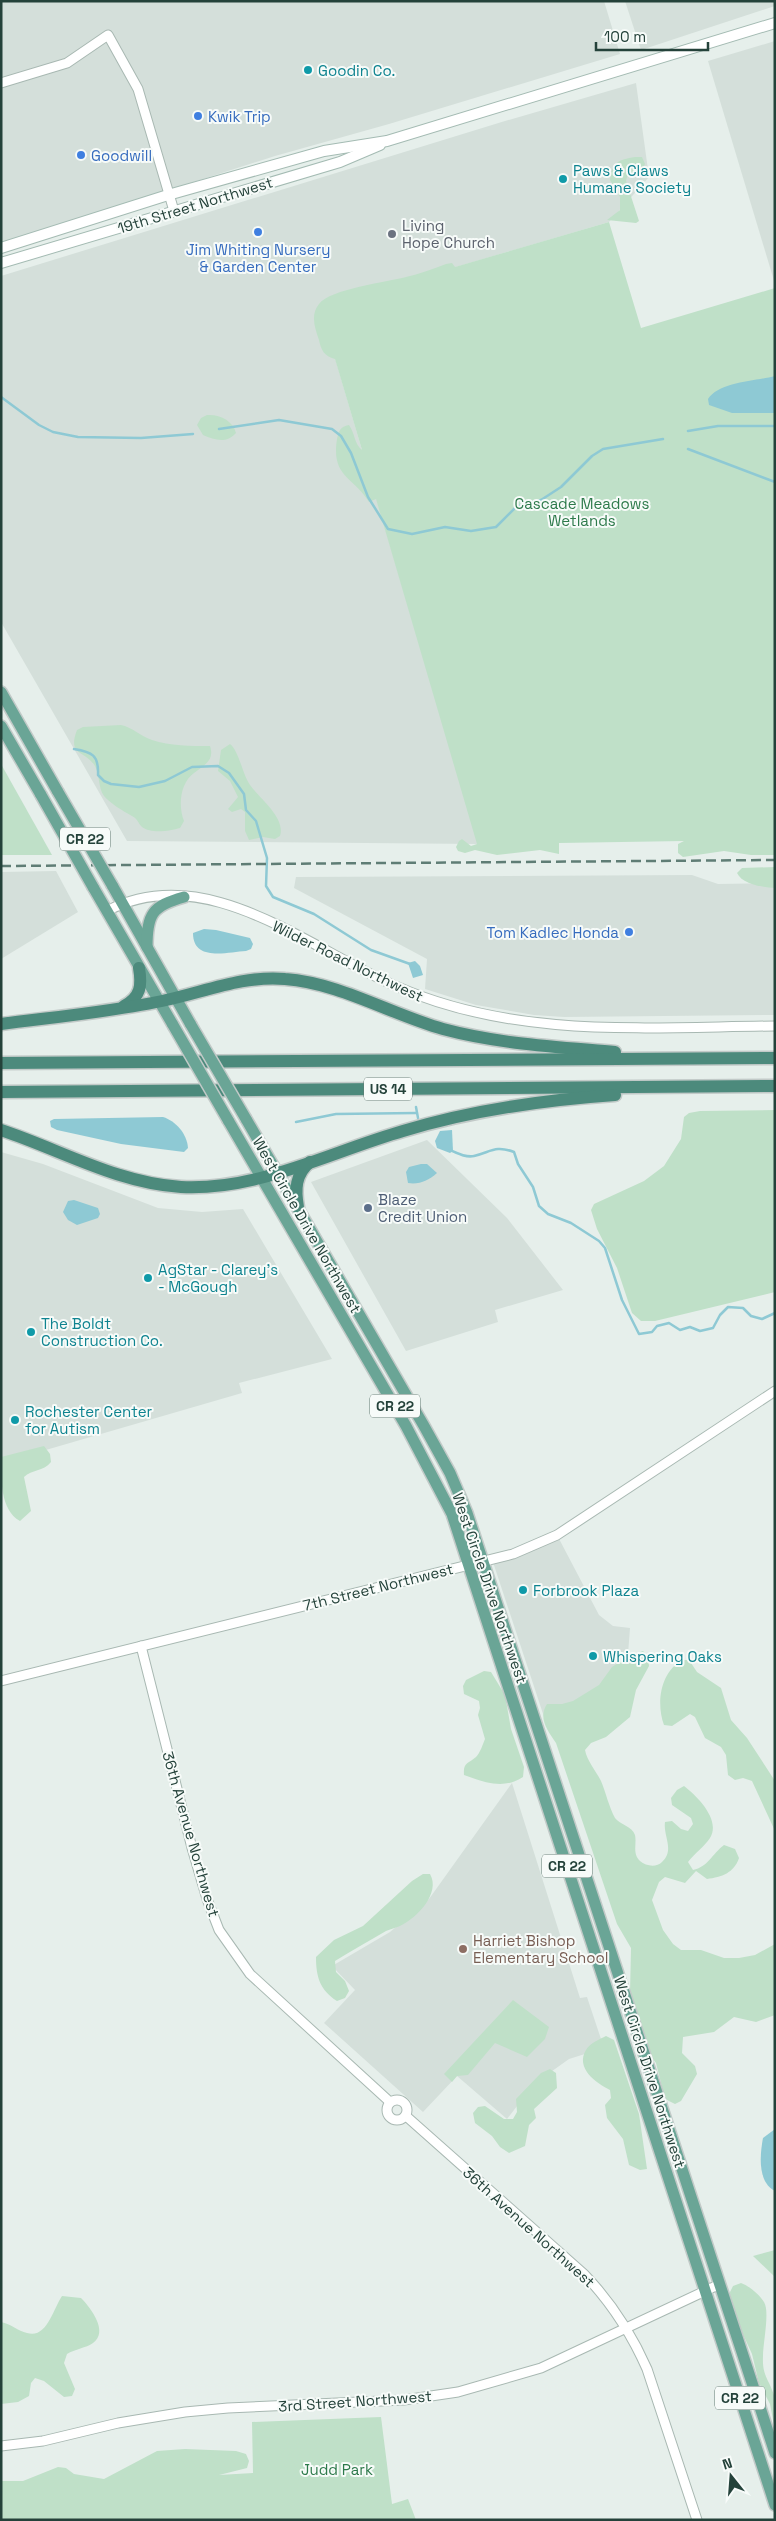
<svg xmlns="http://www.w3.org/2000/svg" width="776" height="2521" viewBox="0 0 776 2521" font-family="'Space Grotesk',sans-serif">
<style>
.built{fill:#d4dfda}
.green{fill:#bfe0c8}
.water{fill:#8ec9d4}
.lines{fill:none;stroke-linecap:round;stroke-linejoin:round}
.stream{stroke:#8ec9d4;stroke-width:2.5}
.tertiary-casing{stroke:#a8b8b2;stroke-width:11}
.secondary-casing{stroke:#a4bbb3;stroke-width:12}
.primary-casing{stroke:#c2cac8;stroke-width:14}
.trunk-casing{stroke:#c2cac8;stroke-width:15}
.tertiary{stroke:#fff;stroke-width:9}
.secondary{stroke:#fff;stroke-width:10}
.primary{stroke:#6aa596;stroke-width:11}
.trunk{stroke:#4c8a7c;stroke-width:12}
.rail{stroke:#5f7d75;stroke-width:2.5;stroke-dasharray:10 5;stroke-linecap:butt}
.primary-bridge-casing{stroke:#c2cac8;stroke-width:14;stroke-linecap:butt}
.primary-bridge{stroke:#6aa596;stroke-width:11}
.culture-dot{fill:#0f9aa8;stroke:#f7fbf9;stroke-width:2}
.shop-dot{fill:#3f7fe0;stroke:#f7fbf9;stroke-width:2}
.worship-dot{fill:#6b7280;stroke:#f7fbf9;stroke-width:2}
.service-dot{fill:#5c6f8a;stroke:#f7fbf9;stroke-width:2}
.education-dot{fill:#8d6e63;stroke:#f7fbf9;stroke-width:2}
.labels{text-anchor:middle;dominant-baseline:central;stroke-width:4;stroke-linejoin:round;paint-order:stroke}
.shield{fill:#f7fbf9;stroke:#637a73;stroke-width:1}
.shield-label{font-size:14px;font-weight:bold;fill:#24423a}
.culture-label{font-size:15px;fill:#0d838f;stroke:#f7fbf9;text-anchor:start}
.shop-label{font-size:15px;fill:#366cbe;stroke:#f7fbf9;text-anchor:start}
.street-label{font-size:15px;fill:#24423a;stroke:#f7fbf9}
.worship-label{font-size:15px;fill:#5b616d;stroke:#f7fbf9;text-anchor:start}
.park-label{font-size:15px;fill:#2d7a4b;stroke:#f7fbf9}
.service-label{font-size:15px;fill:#4e5e75;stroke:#f7fbf9;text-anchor:start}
.education-label{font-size:15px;fill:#785e54;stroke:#f7fbf9;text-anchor:start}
</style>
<rect width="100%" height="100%" fill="#e6efeb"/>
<!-- built -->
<g class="built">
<polygon points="1,1 604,1 620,54 389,124 275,156 1,244"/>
<polygon points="625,1 775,1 775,6 641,50"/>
<polygon points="775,41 775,284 708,61"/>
<polygon points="636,83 649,177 609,222 320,307 478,844 127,841 1,622 1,276 505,121"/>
<polygon points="56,871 78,912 1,959 1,872"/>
<polygon points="692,875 718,884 775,883 775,1015 564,1017 534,1015 476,1005 425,989 427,959 294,888 296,877"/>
<polygon points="427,1140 507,1218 563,1290 495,1310 498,1322 406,1351 311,1182"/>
<polygon points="1,1152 43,1164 158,1208 202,1212 243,1209 332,1359 239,1383 242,1393 1,1463"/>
<polygon points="557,1535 599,1615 613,1626 630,1628 627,1667 548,1729 492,1559"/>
<polygon points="512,1783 580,1998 587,1997 604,2048 569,2059 534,2084 507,2119 457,2076 423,2112 324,2023 355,1990 332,1966 390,1932 429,1899"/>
</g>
<!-- green -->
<g class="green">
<path d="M635,157H642L645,164L643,168L627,177L626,181L639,221L636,223L607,220L620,210V197L610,180C612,162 618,160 635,157Z"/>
<path d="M609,222L641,328L775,288V855H751L724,851L683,857L678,853V844L684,841L559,843V854L540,850L497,855L475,850L465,853L458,851L456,847L459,841L462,839L471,846L477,844L376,499L369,502C353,476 331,477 337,439C339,430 340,427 349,425C355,433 354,444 362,450L335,359C324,356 321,350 319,340C315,328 310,315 319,304C330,289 387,282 406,277C419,274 433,269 446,264L452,263L455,267Z"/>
<path d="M207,415C220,414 233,421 236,433C226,444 215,440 203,435L197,425L201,418Z"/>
<path d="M121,725C132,727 140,736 152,740C170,746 191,746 210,746C215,761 204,765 194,773C180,783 178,806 184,821L180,828C170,831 151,834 142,827C138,823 137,818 132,816C123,811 111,804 104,796C98,788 100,775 95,766C85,750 67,756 77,730L83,727Z"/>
<path d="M230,744C239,751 242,773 250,785C260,799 286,818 280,836L275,839L263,837L249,840L245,831V812L241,809L232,812L228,809L238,797L230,781L218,771L221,750Z"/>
<polygon points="1,764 52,855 1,855"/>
<path d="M775,867V888C763,887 743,885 737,873L742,868Z"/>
<polygon points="775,1110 775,1292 655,1321 641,1321 632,1313 617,1268 597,1229 591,1210 594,1204 644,1181 664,1166 681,1139 684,1117 689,1113 700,1111"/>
<path d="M44,1446L50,1454L51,1462C43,1472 32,1469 24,1477L31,1511L20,1521C0,1510 1,1478 1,1457Z"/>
<path d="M643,1651L648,1656L649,1666L636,1690L630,1717L606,1737L591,1743L585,1750C587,1761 596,1771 601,1781C606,1793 609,1807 615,1818C620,1825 632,1826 635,1835C637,1844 632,1853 640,1861C646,1866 656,1868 662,1862C675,1850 663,1836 665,1822L672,1821L681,1829L688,1831L693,1824L691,1818L672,1805L671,1798L677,1790L684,1786C698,1797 721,1820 710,1838C704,1847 695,1853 688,1862L693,1870C708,1867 712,1854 724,1845L735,1849L739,1858C734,1873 722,1877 707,1879L696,1871L685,1883L665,1877L659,1882L652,1900L663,1930L673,1944L681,1950H701L724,1958H739L755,1955L775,1944V2015L756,2022L734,2017L714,2032L683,2037L682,2053L695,2066L697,2074L681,2101L675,2104L665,2099L656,2063L649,2054L630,1993L631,1948L617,1924L556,1743C547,1730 538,1718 547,1704H562L573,1701L599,1685L612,1667L629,1656Z"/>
<path d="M683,1660H689L697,1672L721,1688L731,1720L747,1738L775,1781V1831L752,1781L743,1778L735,1780L728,1775L726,1755L721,1747L705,1738L695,1717L690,1714L672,1726L664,1725C656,1704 660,1671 683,1660Z"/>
<path d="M484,1671L491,1672L505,1695L511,1729L524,1767L523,1777C504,1790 483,1782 464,1775C463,1762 468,1764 476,1757C480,1753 483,1744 485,1739L478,1715L480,1708L479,1701L464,1694L463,1686L466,1680Z"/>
<path d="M423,1874H430C441,1893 417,1918 400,1926C396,1928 390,1929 386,1931C369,1941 351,1951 335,1961L336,1972L345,1981L349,1991L345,1998L337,2001C320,1990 316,1977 316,1957L334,1940L363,1926L412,1881Z"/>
<polygon points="513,2000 549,2027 545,2039 527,2057 495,2043 468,2075 457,2076 452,2082 444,2074"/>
<path d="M606,2036L614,2040L639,2114L647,2169L640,2170L629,2165L623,2139L607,2118L605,2105L611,2098L610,2090C596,2083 575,2068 586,2050C590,2043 600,2039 606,2036Z"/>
<polygon points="550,2069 556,2073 557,2088 534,2109 536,2118 529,2125 525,2146 509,2153 500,2147 492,2136 475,2123 473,2113 478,2107 485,2106 504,2119 513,2119 517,2112 516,2099 541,2073"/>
<polygon points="775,2250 775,2277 753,2256"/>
<path d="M741,2283C749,2286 759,2294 764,2302C770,2311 763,2343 763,2356C762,2376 769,2379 774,2395C776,2405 775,2420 775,2430L770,2404L759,2383L752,2354L731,2308L730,2292L733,2286Z"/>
<path d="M62,2296L81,2298C91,2308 109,2332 93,2343C86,2348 75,2349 67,2354L64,2363L75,2389L72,2396L64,2397L44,2381L35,2378L31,2383L29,2396L18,2402L1,2404V2322C11,2324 18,2331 27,2333C47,2339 53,2309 62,2296Z"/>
<polygon points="381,2417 392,2504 408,2499 416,2520 1,2520 1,2481 23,2481 58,2467 66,2468 74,2474 104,2479 157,2451 185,2449 236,2451 246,2454 249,2461 247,2468 219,2475 253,2473 252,2422"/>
</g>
<!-- water -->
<g class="water">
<path d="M775,376V413H732L709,405L708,399C719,382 756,381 775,376Z"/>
<path d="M204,929L216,930L250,938L253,944L251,949L246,951C227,952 193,962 193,933Z"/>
<polygon points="415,961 420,966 423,975 413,978 408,963"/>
<path d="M163,1117C176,1121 187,1134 188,1148L184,1152L121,1144L57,1130L51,1127L50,1121L54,1119Z"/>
<polygon points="452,1130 453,1151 450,1153 437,1148 435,1141 440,1131"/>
<path d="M421,1164H427L437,1173C429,1180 419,1185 408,1183L406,1172L409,1167Z"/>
<polygon points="74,1200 98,1208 100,1214 98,1218 77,1225 68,1220 63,1212 68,1201"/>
<path d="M775,2129V2191C757,2182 760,2154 763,2138Z"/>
</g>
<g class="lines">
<!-- stream -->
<g class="stream">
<polyline points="1,397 39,425 53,432 78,437 141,438 193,434"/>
<polyline points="219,429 279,420 332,429 341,436 351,453 368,497 388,529 412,534 445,527 471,531 496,527 516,507 541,500 561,487 592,456 603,449 663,439"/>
<polyline points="688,431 718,426 775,426"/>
<polyline points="688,449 775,482"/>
<path d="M74,749C92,752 99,755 98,775L104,781L111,784L139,787L165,781L192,767L218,766L229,773L244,794L246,810L256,821L267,858L266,886L273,897L314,914L371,950L410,964"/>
<polyline points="416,1107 418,1118"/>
<polyline points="296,1122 336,1114 416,1113"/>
<path d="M450,1150C457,1153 466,1158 474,1156C491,1152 495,1145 514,1152L518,1164L533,1187L539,1206L548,1214L571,1223L599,1241L605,1248L622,1300L639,1334L652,1332L657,1326L669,1323L680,1330L690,1327L700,1331L713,1328L720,1315L728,1307L743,1308L751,1316L762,1319L775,1313"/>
</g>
<defs>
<g id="tertiary">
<polyline points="1,83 67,63 108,35 138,89 174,211"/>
<path d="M107,911C206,859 309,949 398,987C517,1039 648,1027 775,1026"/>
<polyline points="141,1646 192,1848 207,1899 219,1930 250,1974 390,2102"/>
<polyline points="1,1681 513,1554 557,1535 775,1391"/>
<circle cx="397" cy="2110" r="10"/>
<path d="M406,2116L584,2274C610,2301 632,2335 647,2369L697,2520"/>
<polyline points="1,2446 43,2441 118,2423 185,2412 228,2408 404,2400 458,2392 541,2368 720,2284"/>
</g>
<g id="secondary">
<polyline points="1,248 168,195 324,151 387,141 775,23"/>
<polyline points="1,263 340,162 380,145"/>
</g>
<g id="primary">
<polyline points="1,692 58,792"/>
<polyline points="1,726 41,795"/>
<polyline points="112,885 191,1025"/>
<polyline points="93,887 173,1025"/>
<path d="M147,947C147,914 152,906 184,897"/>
<polyline points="246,1119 424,1426 450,1473 467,1513 775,2453"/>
<polyline points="228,1120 406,1426 452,1514 775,2505"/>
</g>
<g id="trunk">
<path d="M124,1006C141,997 142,985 139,968"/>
<path d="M1,1024C55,1017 109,1012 162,1001C202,993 243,975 285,979C340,983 390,1014 443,1029C499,1044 558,1047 615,1052"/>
<polyline points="1,1063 775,1058"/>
<polyline points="1,1092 775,1086"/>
<path d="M1,1130C61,1150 117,1183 181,1187C258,1191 330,1152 403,1131C472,1110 543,1100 615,1095"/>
<path d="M298,1207C295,1190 295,1174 310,1162"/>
</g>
</defs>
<!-- tertiary casing -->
<use href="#tertiary" class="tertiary-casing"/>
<!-- secondary casing -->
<use href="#secondary" class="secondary-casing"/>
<!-- primary casing -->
<use href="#primary" class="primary-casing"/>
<!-- trunk casing -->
<use href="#trunk" class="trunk-casing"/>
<!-- tertiary -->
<use href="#tertiary" class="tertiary"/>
<!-- secondary -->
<use href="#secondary" class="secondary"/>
<!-- primary -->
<use href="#primary" class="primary"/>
<!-- trunk -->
<use href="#trunk" class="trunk"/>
<!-- rail -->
<polyline class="rail" points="1,866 775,860"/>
<defs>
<g id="primary-bridge">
<polyline points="58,792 112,885"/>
<polyline points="41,795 93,887"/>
<polyline points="173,1025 228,1120"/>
<polyline points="191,1025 246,1119"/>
</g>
</defs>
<!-- primary-bridge casing -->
<use href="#primary-bridge" class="primary-bridge-casing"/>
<!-- primary-bridge -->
<use href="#primary-bridge" class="primary-bridge"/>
</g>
<!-- markers -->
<g class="culture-dot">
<circle cx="308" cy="70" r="5"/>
<circle cx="563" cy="179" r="5"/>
<circle cx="148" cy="1278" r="5"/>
<circle cx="31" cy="1332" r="5"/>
<circle cx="15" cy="1420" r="5"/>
<circle cx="523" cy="1590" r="5"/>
<circle cx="593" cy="1656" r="5"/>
</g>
<g class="shop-dot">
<circle cx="198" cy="116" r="5"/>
<circle cx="81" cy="155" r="5"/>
<circle cx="258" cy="232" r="5"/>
<circle cx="629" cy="932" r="5"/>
</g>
<circle class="worship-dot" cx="392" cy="234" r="5"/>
<circle class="service-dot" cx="368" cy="1208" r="5"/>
<circle class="education-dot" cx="463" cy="1949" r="5"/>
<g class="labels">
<!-- shield labels -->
<g class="shield">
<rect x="60" y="827.5" width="50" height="23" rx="4"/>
<rect x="364" y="1077.5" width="48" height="23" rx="4"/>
<rect x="370" y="1394.5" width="50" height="23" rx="4"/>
<rect x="542" y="1854.5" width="50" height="23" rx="4"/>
<rect x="715" y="2386.5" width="50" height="23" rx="4"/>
</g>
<g class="shield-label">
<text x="85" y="839">CR 22</text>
<text x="388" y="1089">US 14</text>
<text x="395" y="1406">CR 22</text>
<text x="567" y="1866">CR 22</text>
<text x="740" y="2398">CR 22</text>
</g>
<!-- culture labels -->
<g class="culture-label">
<text x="318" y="70">Goodin Co.</text>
<text x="573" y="170">Paws &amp; Claws<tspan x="573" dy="17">Humane Society</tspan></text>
<text x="158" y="1269">AgStar - Clarey's<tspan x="158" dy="17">- McGough</tspan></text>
<text x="41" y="1323">The Boldt<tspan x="41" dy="17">Construction Co.</tspan></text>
<text x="25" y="1411">Rochester Center<tspan x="25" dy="17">for Autism</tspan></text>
<text x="533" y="1590">Forbrook Plaza</text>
<text x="603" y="1656">Whispering Oaks</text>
</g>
<!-- shop labels -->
<g class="shop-label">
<text x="208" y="116">Kwik Trip</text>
<text x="91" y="155">Goodwill</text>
<text x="258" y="249" text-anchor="middle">Jim Whiting Nursery<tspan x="258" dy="17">&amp; Garden Center</tspan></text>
<text x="619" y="932" text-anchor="end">Tom Kadlec Honda</text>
</g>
<!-- street labels -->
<g class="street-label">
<text transform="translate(195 205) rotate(-17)">19th Street Northwest</text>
<text transform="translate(348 961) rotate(26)">Wilder Road Northwest</text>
<text transform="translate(307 1225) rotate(60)">West Circle Drive Northwest</text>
<text transform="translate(378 1587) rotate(-14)">7th Street Northwest</text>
<text transform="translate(490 1588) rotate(71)">West Circle Drive Northwest</text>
<text transform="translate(191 1834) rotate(74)">36th Avenue Northwest</text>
<text transform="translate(650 2072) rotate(72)">West Circle Drive Northwest</text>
<text transform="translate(529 2227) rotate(42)">36th Avenue Northwest</text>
<text transform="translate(355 2401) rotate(-4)">3rd Street Northwest</text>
</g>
<!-- worship labels -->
<g class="worship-label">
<text x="402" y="225">Living<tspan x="402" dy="17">Hope Church</tspan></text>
</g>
<!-- park labels -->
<g class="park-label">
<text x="582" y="503">Cascade Meadows<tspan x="582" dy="17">Wetlands</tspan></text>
<text x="337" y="2469">Judd Park</text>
</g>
<!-- service labels -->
<g class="service-label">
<text x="378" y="1199">Blaze<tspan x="378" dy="17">Credit Union</tspan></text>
</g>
<!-- education labels -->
<g class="education-label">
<text x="473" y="1940">Harriet Bishop<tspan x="473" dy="17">Elementary School</tspan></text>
</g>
</g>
<!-- border -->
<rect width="776" height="2521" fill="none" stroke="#24423a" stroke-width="5"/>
<!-- north arrow -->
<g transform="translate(731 2476) rotate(343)" stroke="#f7fbf9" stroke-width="4" paint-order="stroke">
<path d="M0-4L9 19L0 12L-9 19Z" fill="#24423a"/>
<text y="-8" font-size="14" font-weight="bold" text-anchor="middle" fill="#24423a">N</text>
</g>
<!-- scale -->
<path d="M596 42v8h112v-8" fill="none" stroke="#24423a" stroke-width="2.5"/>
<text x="604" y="42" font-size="15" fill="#24423a" stroke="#f7fbf9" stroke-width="4" paint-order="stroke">100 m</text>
</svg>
